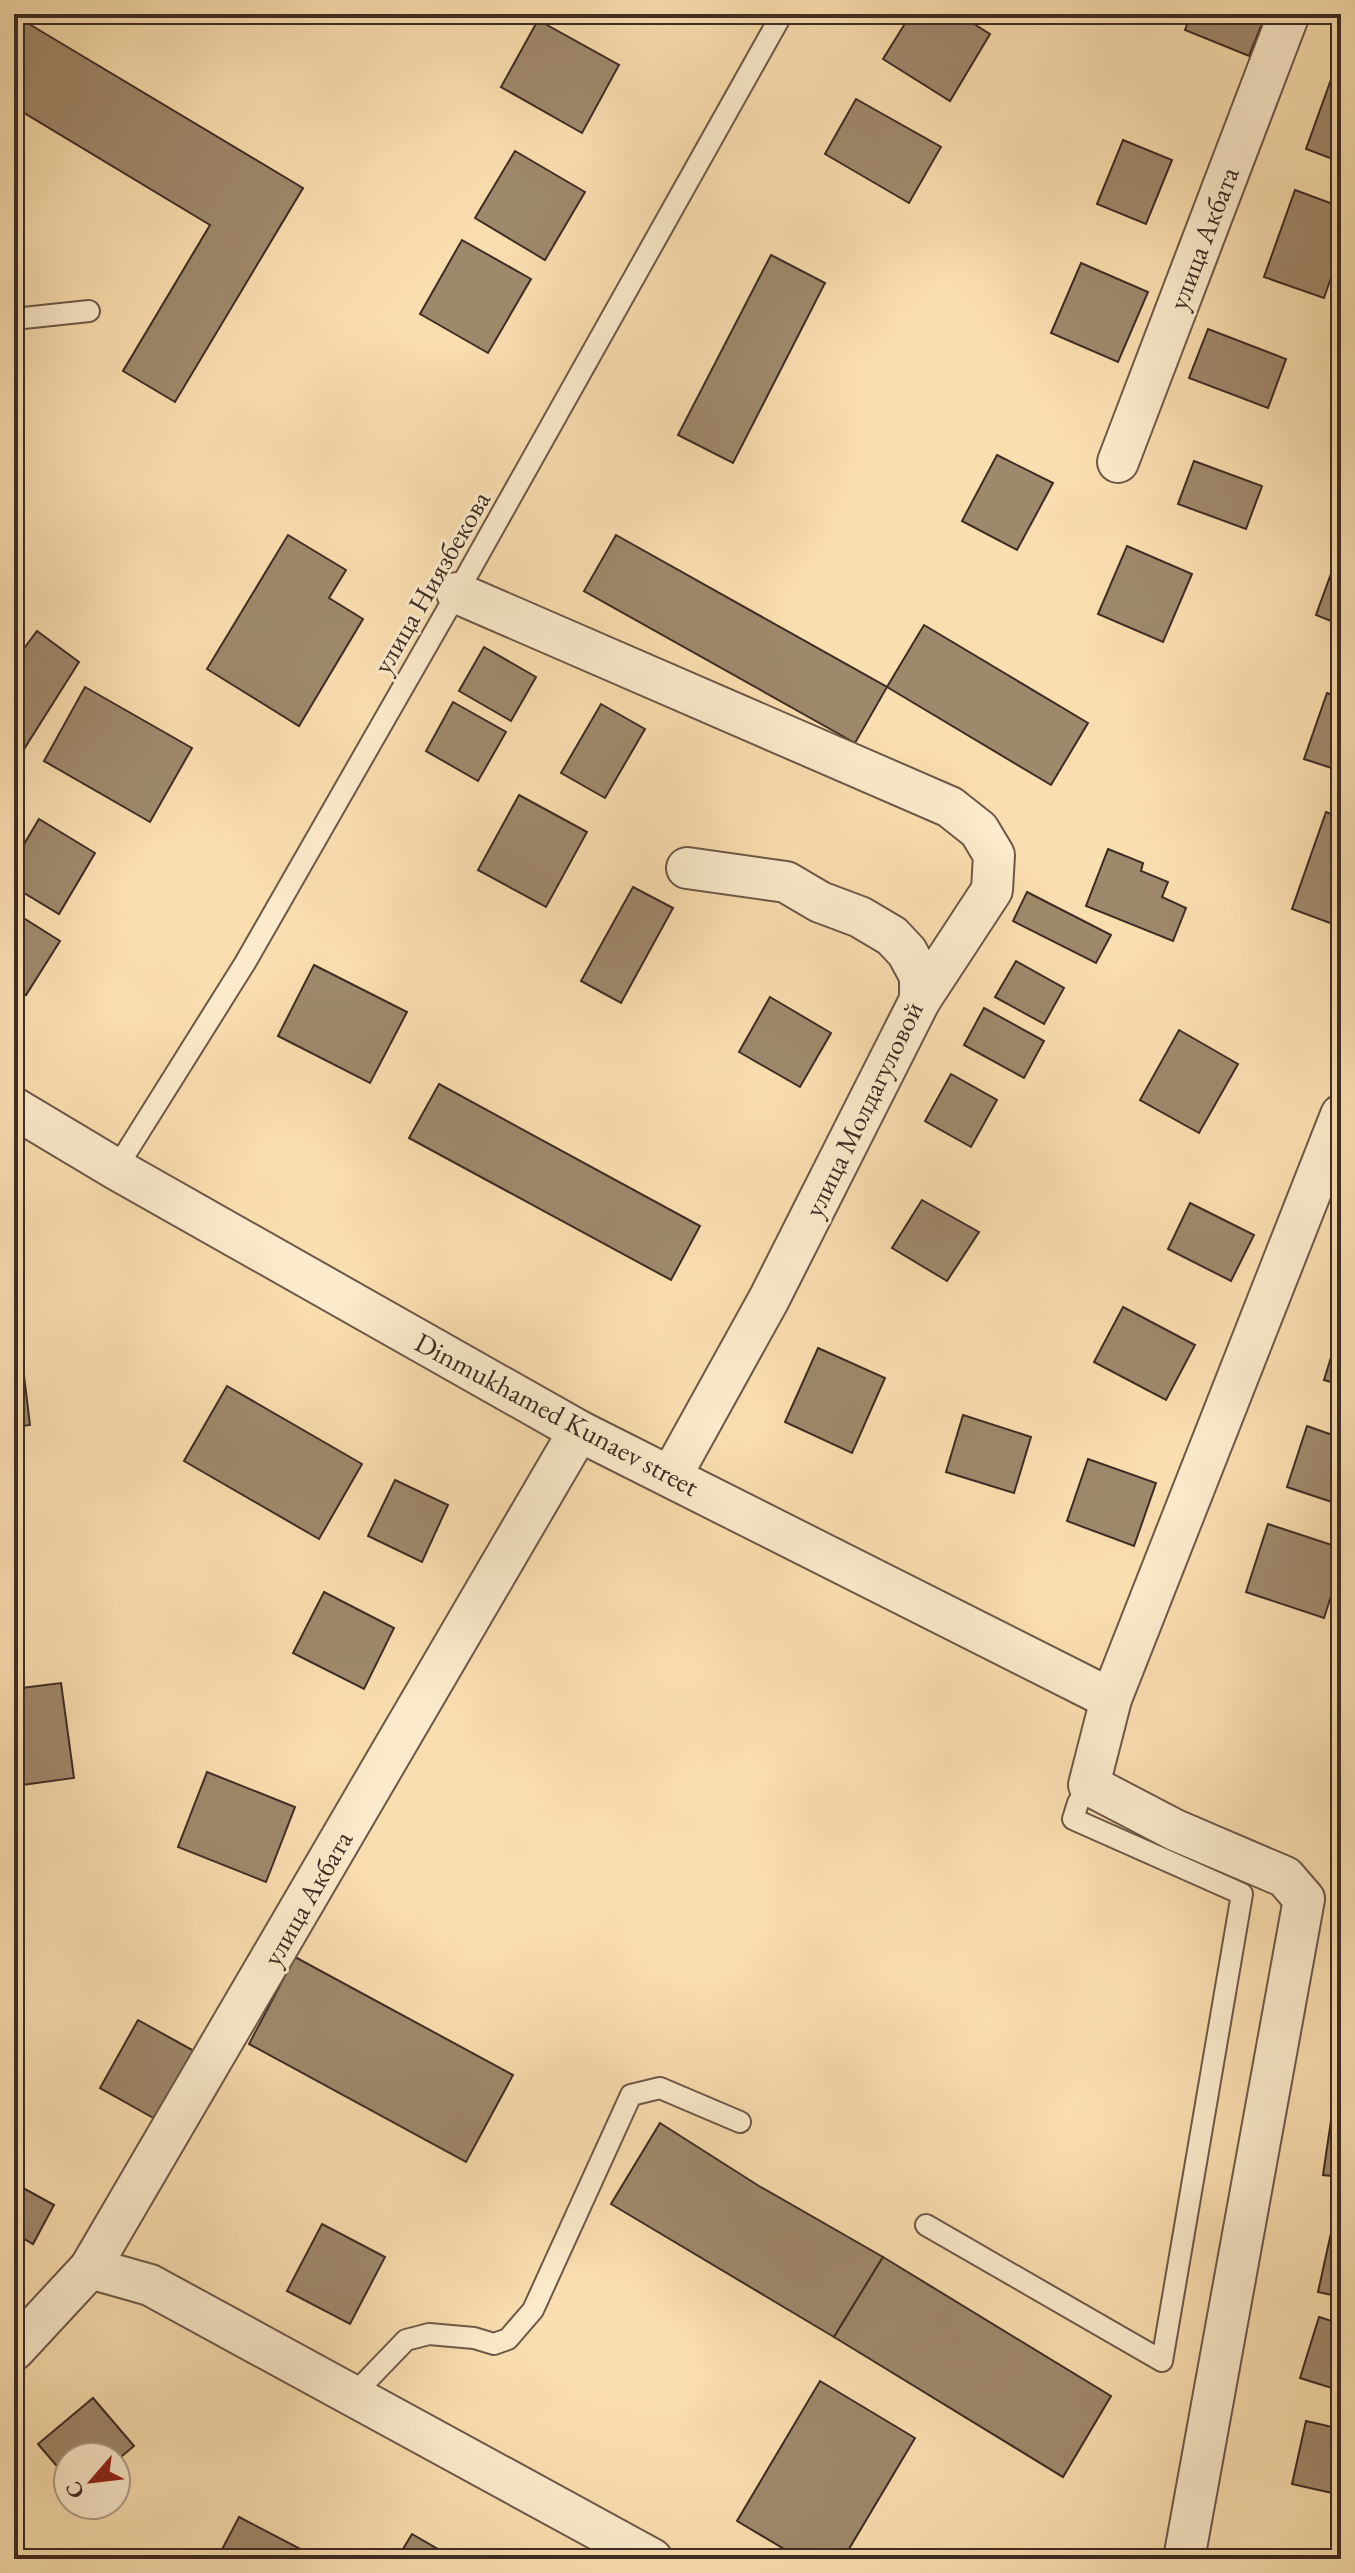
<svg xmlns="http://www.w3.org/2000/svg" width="1355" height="2573" viewBox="0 0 1355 2573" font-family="'EB Garamond',serif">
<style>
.building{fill:#9f896c;stroke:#3e2c24;stroke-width:2}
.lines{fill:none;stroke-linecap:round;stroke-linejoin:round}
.service-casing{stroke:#6d5847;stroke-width:24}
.minor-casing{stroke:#6d5847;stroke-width:44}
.service{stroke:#fbeacb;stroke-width:20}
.minor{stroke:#fbeacb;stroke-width:40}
.labels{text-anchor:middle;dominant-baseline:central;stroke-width:6;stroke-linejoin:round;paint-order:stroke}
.street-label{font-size:28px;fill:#3e2c24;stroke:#fbeacb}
</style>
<rect width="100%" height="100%" fill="#f9deaf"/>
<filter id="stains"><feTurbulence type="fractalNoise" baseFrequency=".0025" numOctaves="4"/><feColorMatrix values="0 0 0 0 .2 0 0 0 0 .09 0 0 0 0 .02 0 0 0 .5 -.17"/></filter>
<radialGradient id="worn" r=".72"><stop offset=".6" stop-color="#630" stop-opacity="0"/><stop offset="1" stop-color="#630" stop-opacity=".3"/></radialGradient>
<!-- building -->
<g class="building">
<polygon points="911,14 958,14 990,34 950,101 883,59"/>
<polygon points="1191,14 1266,14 1249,56 1185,30"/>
<polygon points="14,15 303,188 175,402 123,371 210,225 24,113 14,130"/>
<polygon points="538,20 619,65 582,133 501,87"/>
<polygon points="1333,74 1341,77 1341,162 1306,149"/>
<polygon points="856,99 941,147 909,203 825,154"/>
<polygon points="1123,140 1172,160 1146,224 1097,204"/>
<polygon points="515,151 585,192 545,260 475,218"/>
<polygon points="1295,190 1341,207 1341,249 1324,298 1264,277"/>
<polygon points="462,240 531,279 488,353 420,314"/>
<polygon points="771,255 825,283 733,463 678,435"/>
<polygon points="1081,263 1148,292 1118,362 1051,333"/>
<polygon points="1208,329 1286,359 1268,408 1189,378"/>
<polygon points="997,455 1053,483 1017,550 962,521"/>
<polygon points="1194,461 1262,486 1246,529 1178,504"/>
<polygon points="288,535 346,570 329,598 363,619 299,726 207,669"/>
<polygon points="616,535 887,687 855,743 584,591"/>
<polygon points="1127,546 1192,574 1163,642 1098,614"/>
<polygon points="1336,560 1341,562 1341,625 1316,615"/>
<polygon points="924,625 1088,723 1051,785 887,687"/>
<polygon points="37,631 79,662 14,765 14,662"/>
<polygon points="484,647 536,677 511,721 459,691"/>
<polygon points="85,687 192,748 150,822 44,761"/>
<polygon points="1327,693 1341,698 1341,771 1304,759"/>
<polygon points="453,702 506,732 478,781 426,751"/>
<polygon points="601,704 645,729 605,798 561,773"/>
<polygon points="519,795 587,832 546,907 478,870"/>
<polygon points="1326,812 1341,818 1341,927 1292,909"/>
<polygon points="39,819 95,853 59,914 14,887 14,861"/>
<polygon points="1108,849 1143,863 1141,871 1168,882 1162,897 1186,908 1173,941 1086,906"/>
<polygon points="633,887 673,908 621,1003 581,981"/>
<polygon points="1027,892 1111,935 1096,963 1013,921"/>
<polygon points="14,912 60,941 26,995 14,987"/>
<polygon points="1016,961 1064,988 1044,1024 995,997"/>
<polygon points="314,965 407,1012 370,1083 278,1036"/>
<polygon points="770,997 831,1033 800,1087 739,1052"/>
<polygon points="984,1008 1044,1041 1024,1078 964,1045"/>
<polygon points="1179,1030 1238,1064 1199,1133 1140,1100"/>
<polygon points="951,1074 997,1100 971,1147 925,1121"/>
<polygon points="439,1084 700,1226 671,1280 409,1138"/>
<polygon points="922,1200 979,1232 947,1281 892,1248"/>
<polygon points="1190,1203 1254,1235 1231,1281 1168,1249"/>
<polygon points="1123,1307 1195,1345 1166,1400 1094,1362"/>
<polygon points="1341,1325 1341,1385 1324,1380"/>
<polygon points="818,1348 885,1378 852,1453 785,1422"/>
<polygon points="22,1359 30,1425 14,1427 14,1360"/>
<polygon points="227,1386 362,1464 319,1539 184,1461"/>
<polygon points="963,1415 1031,1437 1014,1493 946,1472"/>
<polygon points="1307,1426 1341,1438 1341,1505 1287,1487"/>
<polygon points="1088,1459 1156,1483 1134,1546 1067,1521"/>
<polygon points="395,1480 448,1505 422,1562 368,1536"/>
<polygon points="1268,1524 1341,1548 1341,1565 1324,1618 1246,1592"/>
<polygon points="324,1592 394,1628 364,1689 293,1653"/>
<polygon points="61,1683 74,1778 14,1786 14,1689"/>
<polygon points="207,1772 295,1807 266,1882 178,1847"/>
<polygon points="295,1957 513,2075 466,2162 249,2044"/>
<polygon points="138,2020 194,2051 157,2120 100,2088"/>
<polygon points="1334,2100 1341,2102 1341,2177 1323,2175"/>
<polygon points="660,2123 759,2186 883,2257 834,2337 611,2204"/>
<polygon points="14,2183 54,2205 33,2244 14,2233"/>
<polygon points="1335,2215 1341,2216 1341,2297 1318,2292"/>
<polygon points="322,2224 385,2257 350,2324 287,2291"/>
<polygon points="883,2257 1111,2396 1063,2477 834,2337"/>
<polygon points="1319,2317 1341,2324 1341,2391 1300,2378"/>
<polygon points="820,2381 915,2438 843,2559 801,2559 737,2521"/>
<polygon points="93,2398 134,2446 116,2461 116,2457 68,2457 68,2479 38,2444"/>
<polygon points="1306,2421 1341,2429 1341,2495 1292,2484"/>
<polygon points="239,2517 308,2553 305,2559 217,2559"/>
<polygon points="412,2534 455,2559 397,2559"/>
</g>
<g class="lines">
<defs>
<g id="service">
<polyline points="14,319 89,311"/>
<polyline points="116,1169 245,963 457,593 782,14"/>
<polyline points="926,2225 1162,2361 1242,1894 1073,1819 1078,1803 1089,1785"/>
<polyline points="352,2396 406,2340 429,2334 474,2338 494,2344 508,2339 533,2310 631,2095 660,2088 740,2122"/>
</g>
<g id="minor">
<polyline points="1118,462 1289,14"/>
<polyline points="457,593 950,807 979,830 994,855 992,890 920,1000"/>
<polyline points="14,1108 116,1169 579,1431 1111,1699"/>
<polyline points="671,1476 769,1299 920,1000 920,976 907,952 892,936 860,917 820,902 786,882 687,868"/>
<polyline points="90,2268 150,2285 652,2559"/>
<polyline points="14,2350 90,2268 579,1431"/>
<polyline points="1184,2559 1304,1899 1285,1877 1175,1830 1089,1785 1111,1699 1341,1115"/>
</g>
</defs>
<!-- service casing -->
<use href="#service" class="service-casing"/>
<!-- minor casing -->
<use href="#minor" class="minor-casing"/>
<!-- service -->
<use href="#service" class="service"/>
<!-- minor -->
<use href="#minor" class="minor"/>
</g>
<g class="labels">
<!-- street labels -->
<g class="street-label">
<text transform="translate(1203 238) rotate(-69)">улица Акбата</text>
<text transform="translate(431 582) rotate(-60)">улица Ниязбекова</text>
<text transform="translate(863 1109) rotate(-64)">улица Молдагуловой</text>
<text transform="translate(557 1414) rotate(28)">Dinmukhamed Kunaev street</text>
<text transform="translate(307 1898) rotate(-60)">улица Акбата</text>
</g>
</g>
<!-- margin -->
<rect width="1355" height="2573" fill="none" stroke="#f9deaf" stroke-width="48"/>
<rect x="16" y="16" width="1323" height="2541" fill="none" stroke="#3e2c24" stroke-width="4"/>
<rect x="24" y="24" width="1307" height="2525" fill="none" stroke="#3e2c24" stroke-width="2"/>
<!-- north arrow -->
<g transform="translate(92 2481) rotate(242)"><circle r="38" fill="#fbeacb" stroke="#af9e88" stroke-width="2"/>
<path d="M0-6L14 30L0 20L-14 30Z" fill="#8f2418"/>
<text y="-12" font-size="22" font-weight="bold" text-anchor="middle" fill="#3e2c24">С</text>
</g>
<rect width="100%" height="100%" filter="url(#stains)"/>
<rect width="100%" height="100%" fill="url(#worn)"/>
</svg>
